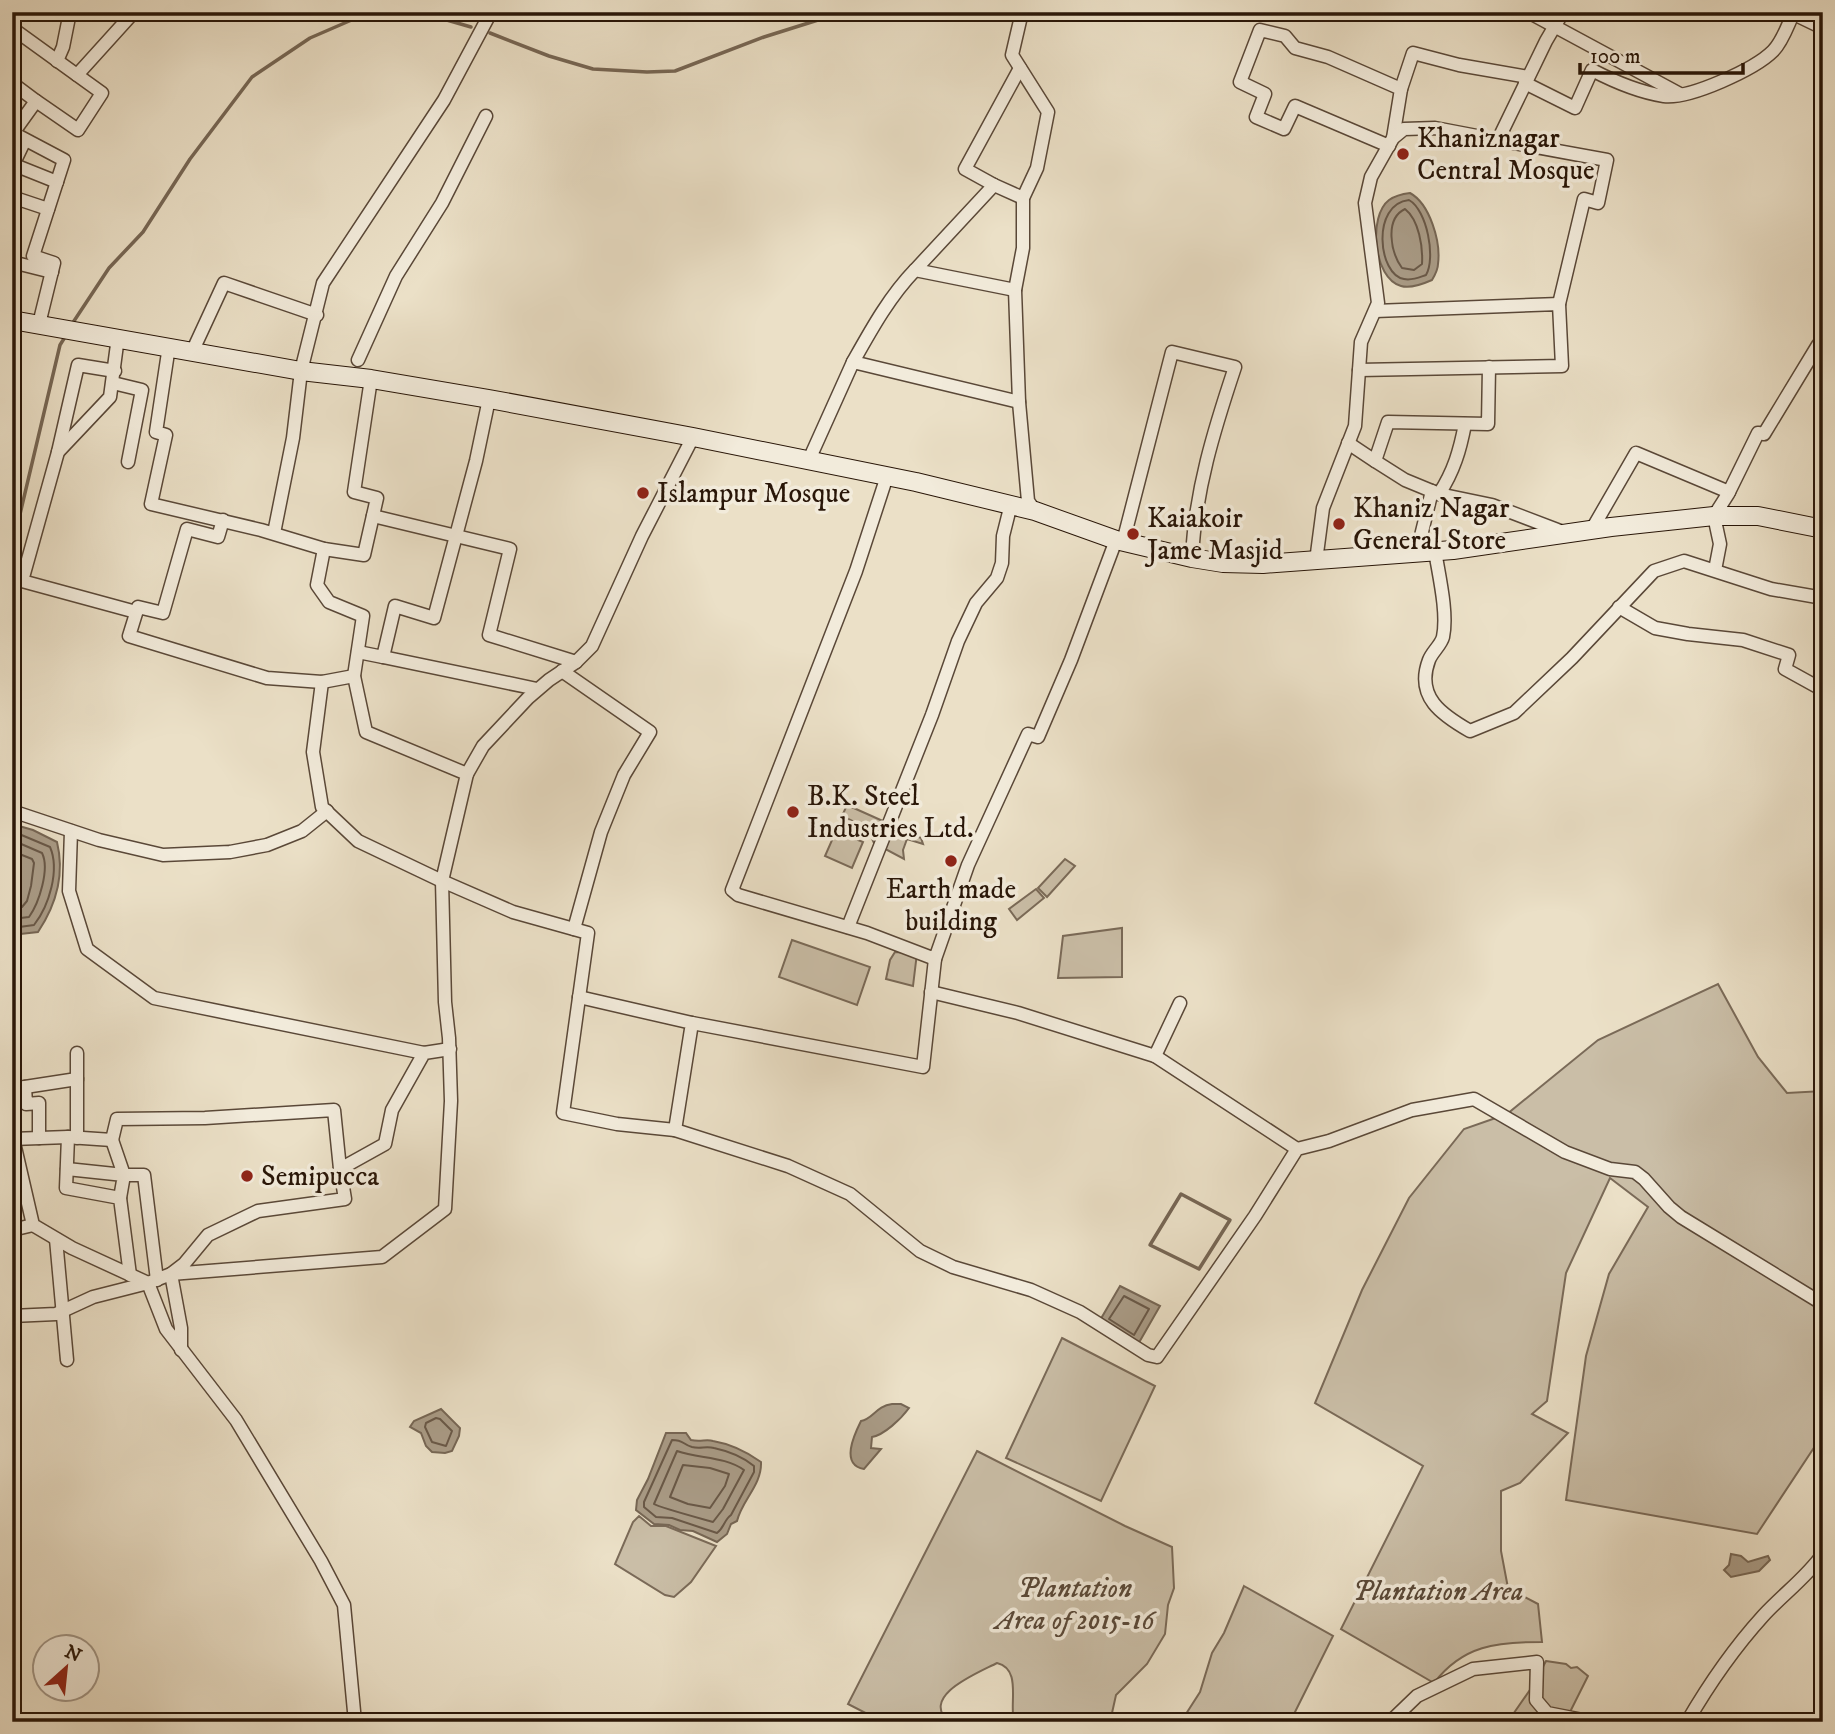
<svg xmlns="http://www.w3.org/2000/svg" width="1835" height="1734" viewBox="0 0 1835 1734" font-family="'IM FELL DW Pica',serif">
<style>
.green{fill:#cabea7;stroke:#7a6a58;stroke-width:2}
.water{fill:#a99b86;stroke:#766654;stroke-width:2}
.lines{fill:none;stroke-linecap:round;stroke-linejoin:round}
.shore{stroke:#695847;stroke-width:2}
.stream{stroke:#766654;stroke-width:3.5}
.street-casing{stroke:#5a4838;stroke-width:15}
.secondary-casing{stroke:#291608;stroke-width:20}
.street{stroke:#f2ebdb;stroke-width:12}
.secondary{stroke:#f2ebdb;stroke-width:18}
.poi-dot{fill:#8f2418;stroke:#f2ebdb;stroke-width:2.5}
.labels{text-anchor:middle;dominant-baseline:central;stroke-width:7;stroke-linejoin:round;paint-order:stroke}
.poi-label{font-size:28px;fill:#291608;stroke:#f2ebdb;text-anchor:start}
.park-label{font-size:28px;font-style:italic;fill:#594838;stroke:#f2ebdb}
</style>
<rect width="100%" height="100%" fill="#ebe0c7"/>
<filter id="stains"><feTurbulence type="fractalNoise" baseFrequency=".00286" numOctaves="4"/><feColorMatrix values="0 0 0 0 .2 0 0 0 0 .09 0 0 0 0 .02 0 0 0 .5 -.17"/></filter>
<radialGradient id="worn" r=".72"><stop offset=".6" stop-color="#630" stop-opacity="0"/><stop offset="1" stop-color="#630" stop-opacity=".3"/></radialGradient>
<!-- green -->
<g class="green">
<polygon points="847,805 921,838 923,844 907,839 903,850 904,859 874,843 867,828 842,816"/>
<polygon points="836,831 863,842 852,868 825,856"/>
<polygon points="1065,859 1075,866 1047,897 1038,888"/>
<polygon points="1036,889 1044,898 1017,920 1009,909"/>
<polygon points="1122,928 1122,977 1058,978 1063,936"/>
<polygon points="792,940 870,967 857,1005 779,977"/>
<polygon points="895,952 917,953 913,986 886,979 890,960"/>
<path d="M1718,984L1758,1057L1787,1093L1823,1091V1434L1757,1534L1566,1500L1586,1356L1609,1274L1648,1207L1610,1178L1566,1273L1547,1401L1532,1414L1568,1433L1520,1483L1501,1491V1551L1508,1588L1538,1604L1542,1642C1497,1642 1463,1645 1434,1683L1341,1629L1423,1466L1315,1403L1362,1290L1409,1198L1464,1129L1507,1114L1598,1040Z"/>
<polygon points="1062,1338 1155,1386 1101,1501 1006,1458"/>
<path d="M977,1451L1125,1526L1172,1547L1174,1588L1168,1605L1165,1634L1147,1664L1116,1695L1110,1722H1014C1009,1703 1022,1669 997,1663C978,1673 919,1696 949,1722H883L848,1704Z"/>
<polygon points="639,1516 651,1526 666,1526 716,1546 691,1582 674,1597 665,1595 615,1564 633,1522"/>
<polygon points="1244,1586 1333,1636 1290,1722 1174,1722 1184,1717 1200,1692 1212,1653 1224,1633"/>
<polygon points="1546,1661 1566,1664 1571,1668 1577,1667 1588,1676 1565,1722 1513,1722 1509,1720 1534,1684"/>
</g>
<!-- water -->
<g class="water">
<path d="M1410,193C1430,204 1441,242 1438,264C1438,270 1435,275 1432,280C1423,284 1411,289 1401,286C1373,278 1368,216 1389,200C1396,195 1402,194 1410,193Z"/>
<path d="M12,824L33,830L57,842C65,875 56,905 38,932L12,935Z"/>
<polygon points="1120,1286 1160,1306 1137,1346 1099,1322"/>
<path d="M892,1404H901L909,1408C901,1419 884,1435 872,1437L871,1448L881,1449L864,1469C840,1465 854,1435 861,1421C873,1419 876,1406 892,1404Z"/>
<polygon points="441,1409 460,1428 459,1436 452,1451 445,1453 432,1452 426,1446 421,1433 410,1427 414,1421"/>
<path d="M666,1433H686L691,1440C700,1442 707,1439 713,1441C731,1444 747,1452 761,1462C762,1485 742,1500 737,1521L731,1524L727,1534L717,1542L693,1531L680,1530L669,1525L654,1524L636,1510L637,1500L648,1479Z"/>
<polygon points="1731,1554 1741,1556 1748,1562 1768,1556 1770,1560 1759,1571 1731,1577 1724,1570 1729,1565"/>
</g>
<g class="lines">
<!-- shore -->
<g class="shore">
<path d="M1409,200C1427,210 1436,258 1426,275C1420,277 1412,281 1404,279C1378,275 1371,204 1409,200Z"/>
<path d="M1405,209C1419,220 1423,247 1422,264L1414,270L1402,268C1391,253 1384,219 1405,209Z"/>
<path d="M12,831L50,847C60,870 49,906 34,925L12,928"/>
<path d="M12,840L42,853C50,869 39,903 29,917L12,919"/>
<polyline points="12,851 32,859 34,863 31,886 27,901 22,907 12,908"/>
<polygon points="1124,1296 1149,1309 1134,1335 1109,1319"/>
<polygon points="436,1418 440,1419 452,1431 446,1446 432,1442 425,1427 426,1423"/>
<path d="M672,1440C684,1440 682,1444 692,1447C700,1449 706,1446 714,1448C728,1451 743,1457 754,1466V1472L731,1515C724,1520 724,1528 717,1533L672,1518L656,1517L644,1507V1502Z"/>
<path d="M677,1451C699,1459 724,1456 744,1470L723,1509L713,1522C706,1520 658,1507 654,1504Z"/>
<polygon points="683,1465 710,1468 729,1474 725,1486 710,1508 688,1504 670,1497"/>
</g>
<!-- stream -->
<g class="stream">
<polyline points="419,12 471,27"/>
<polyline points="490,33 549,56 593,69 647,72 675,71 764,37 818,20 891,12"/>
<polyline points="72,324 109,268 143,232 190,159 252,77 310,38 370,12"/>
<polyline points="12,548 60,345 65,337"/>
<polygon points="1181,1194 1230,1220 1199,1269 1150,1245"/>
</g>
<defs>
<g id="street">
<polyline points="1022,12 1012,55 1048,112 1037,168 1023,198 1023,248 1015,290 1019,402 1028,501 1035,511"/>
<polyline points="1528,12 1680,94"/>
<polyline points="1794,14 1823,28"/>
<polyline points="12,28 77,75 134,12"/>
<polyline points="57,61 63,47 70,12"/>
<polyline points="12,83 36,101 13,133 64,160 33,256 54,263 39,324"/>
<path d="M1525,83L1575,108L1592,70C1615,82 1638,92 1664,96C1690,99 1755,69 1773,51C1783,41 1788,24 1794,12"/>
<polyline points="1401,89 1413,53 1459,65 1528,77"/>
<polyline points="36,101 78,130 102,93 77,75"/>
<polyline points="1498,140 1607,160 1598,203 1584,199 1559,304"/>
<polyline points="1389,146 1295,106 1284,129 1256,117 1265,94 1240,82 1260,30 1285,36 1295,48 1328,57 1401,89 1393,138"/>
<polyline points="12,164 57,182"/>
<polyline points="13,165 25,140"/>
<polyline points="994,185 965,169 1020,68"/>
<polyline points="12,197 48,209"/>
<polyline points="12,262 52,272"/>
<polyline points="915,270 994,185 1023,198"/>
<polyline points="118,337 110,397 58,452 22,581 136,612"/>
<polyline points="169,346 156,432 166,435 151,504 261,530 324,549 364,555 377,498 354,492 371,379"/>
<polyline points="193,350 224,283 317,315"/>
<polyline points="358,360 396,276 442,203 486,116"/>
<path d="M853,362C871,330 889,297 915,270L1015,290"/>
<polyline points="1359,370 1562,366 1559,304 1375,311"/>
<polyline points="113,383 142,390 128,462"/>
<polyline points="1348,443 1375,461 1388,422 1488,424 1489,367"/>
<polyline points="58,452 78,365 115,371"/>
<polyline points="1375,461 1405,480 1439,494 1492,505 1563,532"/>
<polyline points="808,462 853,362 1019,402"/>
<polyline points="887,476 856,571 732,890 738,895 867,933 935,959 968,865 1028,734 1038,737 1071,660 1116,540"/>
<path d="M1439,494C1454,471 1460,450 1465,424"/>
<polyline points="373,516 510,549 489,635 576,662"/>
<polyline points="223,520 218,537 187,529 163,613 138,607 129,636 267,678 322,682 354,676"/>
<polyline points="1591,531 1636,453 1729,492"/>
<polyline points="274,533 293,438 301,371 323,283 444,100 491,12"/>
<path d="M1123,542L1172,352L1235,367C1214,430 1195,491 1192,558"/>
<polyline points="324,549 317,585 329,602 363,616 354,676 366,732 467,774 442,881 445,1002 449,1038 451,1101 445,1209 382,1257 171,1274 184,1264 208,1235 258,1211 345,1199 340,1169"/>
<path d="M1435,551C1439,576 1448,613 1443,637C1441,645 1432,652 1429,660C1415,697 1442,715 1470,731L1514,713L1572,658L1654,571L1684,561L1771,589L1823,598"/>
<polyline points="1417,552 1432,491"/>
<polyline points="1316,561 1323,508 1355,426 1361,342 1378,303 1365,203 1371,177 1393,138 1404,129 1435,128 1498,140 1546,41 1563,12"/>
<polyline points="1715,570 1720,544 1714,516 1728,494 1758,433 1764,434 1818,345 1823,346"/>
<polyline points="1619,607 1655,628 1688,634 1743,640 1789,655 1785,669 1823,690"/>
<polyline points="358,652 383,657 395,606 434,618 476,461 489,399"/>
<polyline points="383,657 537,689"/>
<polyline points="562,671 650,732 624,775 601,832 574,929"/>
<polyline points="322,682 313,752 322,807 358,841 442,881 513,912 588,933 563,1113 617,1124 675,1130 788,1166 850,1194 920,1251 953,1267 1031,1290 1080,1312 1148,1355 1157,1357 1255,1216 1297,1149 1329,1141 1412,1110 1474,1099 1565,1152 1610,1169 1635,1172 1644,1179 1669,1207 1681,1217 1823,1304"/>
<polyline points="467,774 483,746 528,698 549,680 576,662 592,646 642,536 693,437"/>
<polyline points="12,811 99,840 163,855 230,852 267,845 302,831 327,811"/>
<polyline points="71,831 69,891 87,949 154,998 424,1053"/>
<polyline points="848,927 932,715 958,641 976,603 997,578 1002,563 1003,536 1011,504"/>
<polyline points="931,992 1018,1013 1155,1056 1180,1003"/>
<polyline points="579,997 692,1023 675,1130"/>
<polyline points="692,1023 923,1067 935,959"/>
<polyline points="77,1053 77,1138"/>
<polyline points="1155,1056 1297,1149"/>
<polyline points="25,1087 26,1104 39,1103 39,1138"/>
<polyline points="12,1089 77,1079"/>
<polyline points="12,1134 33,1225 72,1248 148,1283 166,1329 236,1420 321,1561 344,1605 355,1722"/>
<polyline points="68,1137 66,1188 120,1198 130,1275"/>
<polyline points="12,1139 68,1137 112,1140 117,1119 205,1118 334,1110 340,1169 385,1144 392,1110 424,1053 450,1049"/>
<polyline points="112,1140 124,1175 144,1175 157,1280"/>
<polyline points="67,1169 124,1175 120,1198"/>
<polyline points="12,1230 33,1225"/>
<polyline points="56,1239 67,1360"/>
<polyline points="12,1316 56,1314 93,1297 148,1283 171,1274 181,1328 181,1350"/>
<polyline points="1390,1722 1417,1696 1473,1669 1537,1662 1536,1700 1547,1713 1593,1722"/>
<path d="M1687,1722C1709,1684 1734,1648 1763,1616C1782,1595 1806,1578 1823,1554"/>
</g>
<polyline id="secondary" points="12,320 301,371 371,379 489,399 693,437 916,482 1035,511 1116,540 1192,558 1223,563 1263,564 1453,550 1611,527 1714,516 1758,516 1823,529"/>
</defs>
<!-- street casing -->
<use href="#street" class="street-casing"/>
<!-- secondary casing -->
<use href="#secondary" class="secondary-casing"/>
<!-- street -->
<use href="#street" class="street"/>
<!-- secondary -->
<use href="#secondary" class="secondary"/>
</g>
<!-- markers -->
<g class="poi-dot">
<circle cx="1403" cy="154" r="7"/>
<circle cx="643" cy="493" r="7"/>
<circle cx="1339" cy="524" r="7"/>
<circle cx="1133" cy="534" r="7"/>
<circle cx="793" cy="812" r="7"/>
<circle cx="951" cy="861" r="7"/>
<circle cx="247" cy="1176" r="7"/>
</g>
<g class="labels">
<!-- poi labels -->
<g class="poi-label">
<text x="1417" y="138">Khaniznagar<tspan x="1417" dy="32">Central Mosque</tspan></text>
<text x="657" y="493">Islampur Mosque</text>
<text x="1353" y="508">Khaniz Nagar<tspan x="1353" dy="32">General Store</tspan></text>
<text x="1147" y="518">Kaiakoir<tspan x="1147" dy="32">Jame Masjid</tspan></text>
<text x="807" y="796">B.K. Steel<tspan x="807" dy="32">Industries Ltd.</tspan></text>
<text x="951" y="889" text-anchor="middle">Earth made<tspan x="951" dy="32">building</tspan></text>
<text x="261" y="1176">Semipucca</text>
</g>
<!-- park labels -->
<g class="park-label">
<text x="1075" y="1588">Plantation<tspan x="1075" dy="32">Area of 2015-16</tspan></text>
<text x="1438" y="1591">Plantation Area</text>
</g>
</g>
<!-- margin -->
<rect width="1835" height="1734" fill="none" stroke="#ebe0c7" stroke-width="42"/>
<rect x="14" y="14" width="1807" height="1706" fill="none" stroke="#291608" stroke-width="3.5"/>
<rect x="21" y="21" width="1793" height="1692" fill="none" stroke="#291608" stroke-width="2"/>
<!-- north arrow -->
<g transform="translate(66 1668) rotate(27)"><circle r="33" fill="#f2ebdb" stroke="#a29687" stroke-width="2"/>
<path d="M0-5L12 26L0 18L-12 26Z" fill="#8f2418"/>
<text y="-10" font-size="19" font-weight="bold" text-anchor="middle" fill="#291608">N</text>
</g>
<!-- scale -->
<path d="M1580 63v10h163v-10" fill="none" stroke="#291608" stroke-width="3.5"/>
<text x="1590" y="63" font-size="21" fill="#291608" stroke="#f2ebdb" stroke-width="5" paint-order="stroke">100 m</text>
<rect width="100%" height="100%" filter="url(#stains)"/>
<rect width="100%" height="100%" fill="url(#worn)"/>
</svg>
